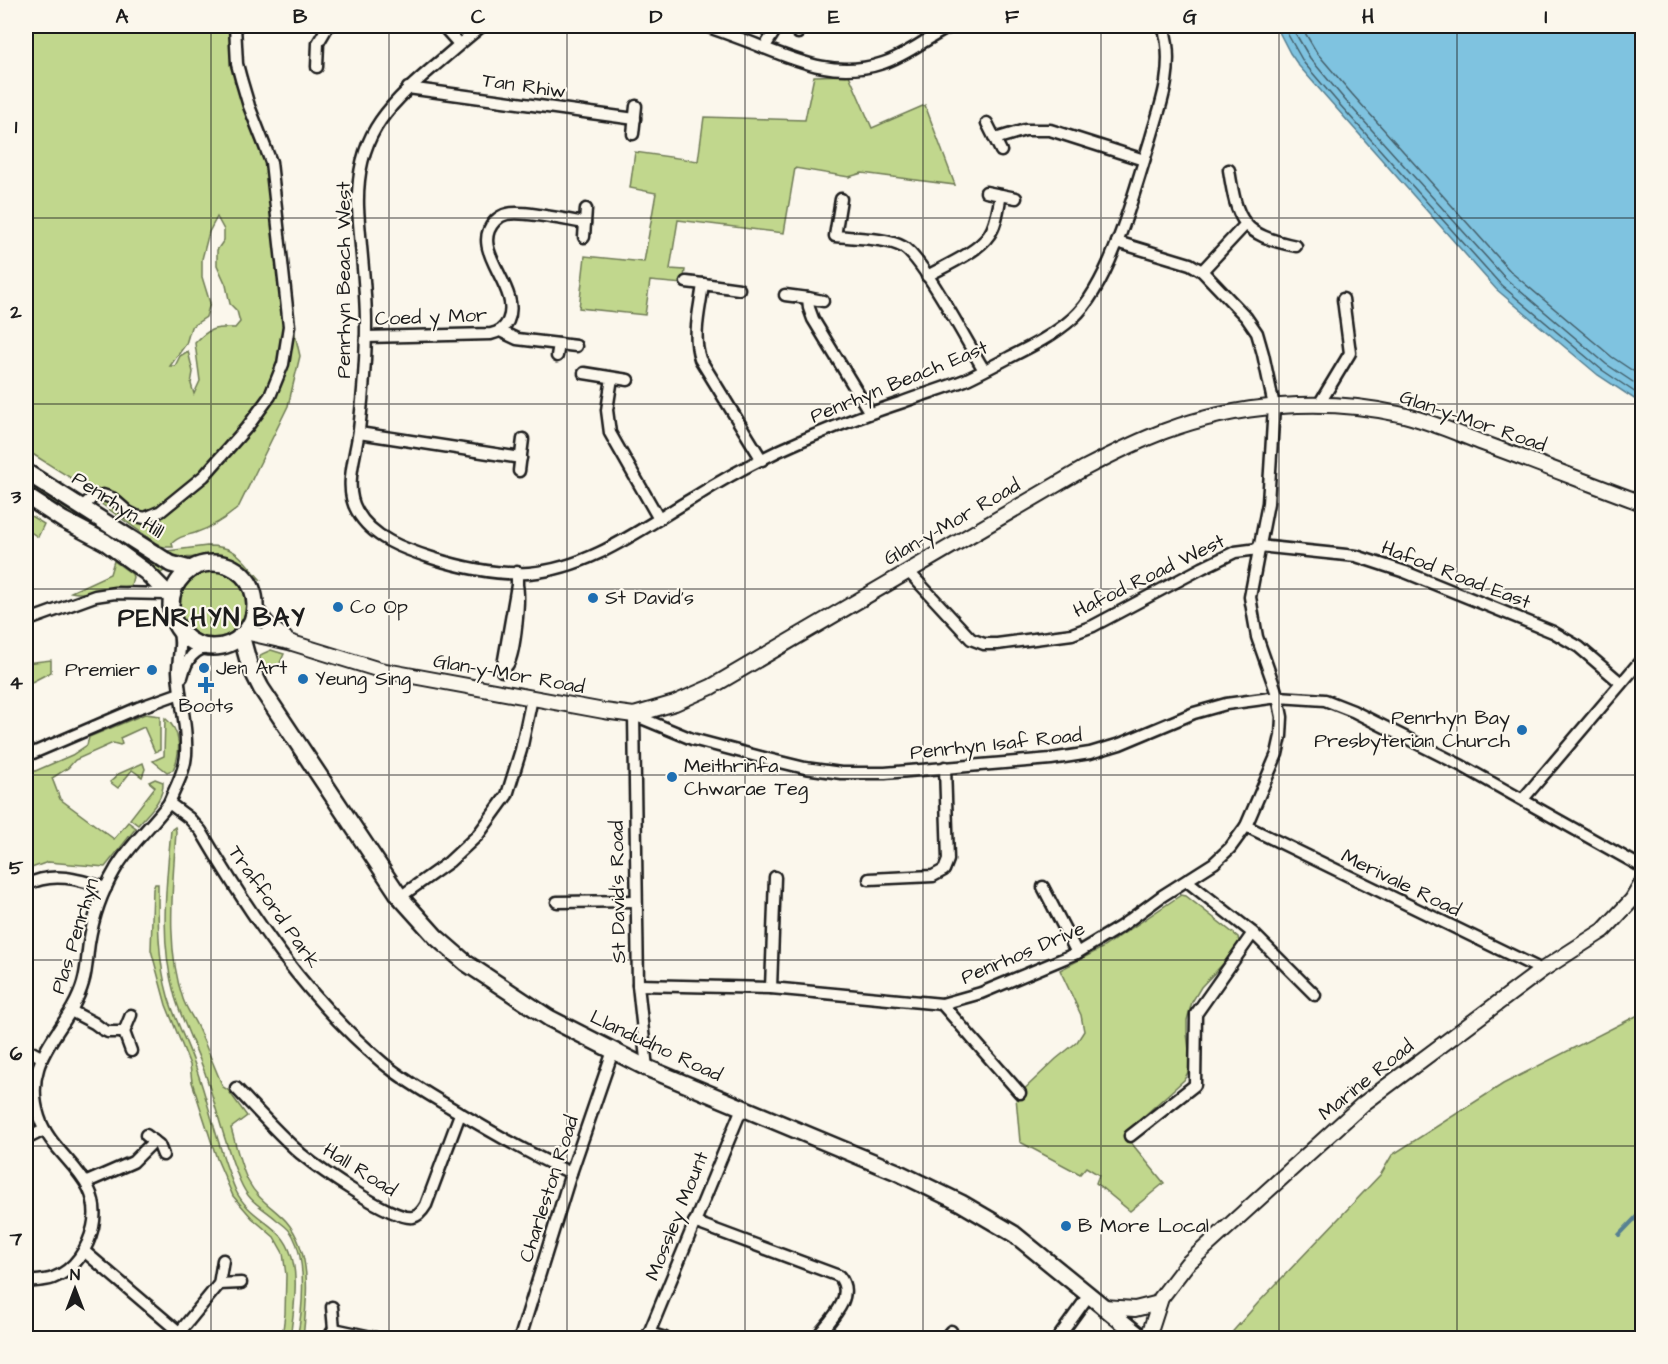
<svg xmlns="http://www.w3.org/2000/svg" width="1668" height="1364" viewBox="0 0 1668 1364" font-family="'Architects Daughter',sans-serif">
<style>
.green{fill:#c1d78d;stroke:#6e7a54;stroke-width:1.5;fill-rule:evenodd}
.water{fill:#7fc3e0;stroke:#578092;stroke-width:1.5}
.lines{fill:none;stroke-linecap:round;stroke-linejoin:round}
.shore{stroke:#445f6a;stroke-width:1.5}
.stream{stroke:#578092;stroke-width:4}
.minor-casing{stroke:#1c1c1c;stroke-width:15}
.tertiary-casing{stroke:#1c1c1c;stroke-width:18}
.secondary-casing{stroke:#1c1c1c;stroke-width:20}
.minor{stroke:#fbf7ec;stroke-width:10}
.tertiary{stroke:#fbf7ec;stroke-width:14}
.secondary{stroke:#fbf7ec;stroke-width:15}
.grid{fill:none;stroke:#1c1c1c;stroke-width:1.5;stroke-opacity:0.55}
.poi-dot{fill:#1f6fb2;stroke:#fbf7ec;stroke-width:2}
.labels{text-anchor:middle;dominant-baseline:central;stroke-width:4.5;stroke-linejoin:round;paint-order:stroke}
.street-label{font-size:20px;fill:#1c1c1c;stroke:#fbf7ec}
.poi-label{font-size:20px;fill:#1c1c1c;stroke:#fbf7ec;text-anchor:start}
.district-label{font-size:26px;font-weight:bold;letter-spacing:1.5px;fill:#1c1c1c;stroke:#fbf7ec}
.neatline{fill:none;stroke:#1c1c1c;stroke-width:2}
.grid-label{font-size:20px;text-anchor:middle;font-weight:bold;fill:#1c1c1c}
</style>
<rect width="100%" height="100%" fill="#fbf7ec"/>
<filter id="ink" filterUnits="userSpaceOnUse"><feTurbulence type="fractalNoise" baseFrequency=".0167" numOctaves="2"/><feDisplacementMap in="SourceGraphic" scale="12" xChannelSelector="R" yChannelSelector="G"/><feConvolveMatrix kernelMatrix="1 2 1 2 8 2 1 2 1" color-interpolation-filters="sRGB"/></filter>
<g filter="url(#ink)">
<!-- green -->
<g class="green">
<path d="M26,26H231L265,154L284,325C282,347 279,373 268,392C254,415 167,519 140,513C130,510 123,499 115,493C106,488 97,492 89,488C67,477 46,462 26,450ZM217,217L224,230V240L217,250V265L226,285L230,304L237,311L240,322L235,328C215,327 209,328 195,343L200,381L194,394L191,384L193,372L188,351L180,356L175,366H170L186,344L191,327L206,317L210,303L202,277V259L209,232Z"/>
<polygon points="849,75 872,128 925,105 955,185 862,173 849,177 795,168 784,233 678,220 670,269 685,270 683,284 650,281 645,315 579,308 585,256 644,262 656,193 630,188 635,152 698,161 704,117 805,120 814,76"/>
<path d="M292,321L300,356L288,406L238,508C225,519 210,528 195,533C185,536 180,536 172,543L173,547H163L156,543L96,500L97,498C108,502 112,508 122,513C132,519 143,517 153,525L149,531L156,535L163,525L161,517L221,465L269,405Z"/>
<polygon points="26,479 112,535 164,571 161,573 157,571 114,539 26,484"/>
<polygon points="26,513 44,524 38,537 26,529"/>
<path d="M207,546C238,546 241,558 260,579C248,575 242,562 228,558C208,553 186,564 167,551Z"/>
<path d="M114,561L132,574L133,577L131,585C123,589 115,586 106,588C93,590 85,595 71,592L110,574Z"/>
<circle cx="213" cy="605" r="33"/>
<polygon points="271,650 284,654 279,665 266,674 261,665 260,657 262,654"/>
<polygon points="51,660 51,672 26,685 26,663"/>
<polygon points="145,714 160,716 160,750 155,752 144,727 120,738 122,744 120,745 113,743 75,760 68,768 52,778 60,799 114,839 128,822 136,828 105,867 48,862 26,870 26,775 72,755 87,745 89,737"/>
<path d="M165,718C182,731 181,753 173,770L167,772L153,761L164,756Z"/>
<polygon points="143,763 145,769 142,777 132,770 118,788 110,782 116,777 116,775"/>
<path d="M155,779L163,782C164,800 149,812 138,825L130,819L155,787L149,782Z"/>
<path d="M175,827L176,831C173,886 165,946 183,999C186,1008 192,1016 196,1024C206,1045 214,1066 223,1087L228,1090L247,1116L231,1128C236,1145 240,1165 248,1181C258,1200 273,1207 286,1221C313,1252 307,1301 303,1338H297C303,1310 307,1262 293,1236C290,1229 282,1224 277,1220C260,1205 250,1204 240,1181C225,1146 217,1109 205,1073C196,1048 183,1023 175,997C159,942 166,886 171,830Z"/>
<path d="M155,884H158V887C158,924 158,961 168,996C175,1020 187,1042 195,1065C210,1106 218,1150 236,1191C246,1212 266,1220 281,1236C303,1261 294,1309 290,1338H282L285,1314L286,1275L283,1253L274,1237L252,1218L233,1196L217,1159L192,1082L190,1065L166,1005L151,950L153,889Z"/>
<polygon points="1181,895 1186,896 1238,937 1240,946 1201,987 1192,1002 1187,1020 1187,1034 1191,1066 1184,1080 1124,1134 1164,1183 1130,1211 1096,1183 1099,1175 1086,1167 1080,1174 1020,1142 1016,1097 1056,1059 1077,1042 1084,1031 1081,1015 1060,970 1102,948"/>
<polygon points="1642,1013 1642,1338 1227,1338 1258,1303 1381,1174 1392,1155 1503,1084"/>
</g>
<!-- water -->
<polygon class="water" points="1276,26 1642,26 1642,404 1598,375 1496,289 1299,66 1290,53"/>
<g class="lines">
<!-- shore -->
<g class="shore">
<polyline points="1283,26 1304,63 1340,105 1501,285 1602,370 1642,397"/>
<polyline points="1291,26 1310,58 1345,100 1506,279 1606,364 1642,388"/>
<polyline points="1301,26 1317,53 1352,94 1512,273 1612,357 1642,377"/>
</g>
<!-- stream -->
<polyline class="stream" points="1619,1235 1642,1211"/>
<defs>
<g id="minor">
<polyline points="443,26 459,44"/>
<path d="M482,26C465,39 449,54 432,68C383,110 356,139 358,207C360,246 366,284 366,323C366,359 363,395 359,430C356,456 343,487 357,511C372,538 404,549 432,558C463,568 496,575 529,573C591,568 642,528 693,498C728,476 765,456 803,440C836,426 869,413 903,402C924,394 945,388 965,380C980,373 995,365 1010,357C1032,346 1054,335 1073,318C1111,284 1135,189 1151,138C1156,120 1163,101 1166,82C1169,63 1169,44 1163,26"/>
<path d="M706,26C725,33 743,39 762,47C802,63 839,78 883,63C908,55 929,36 952,26"/>
<polyline points="791,26 798,33"/>
<polyline points="764,48 778,26"/>
<polyline points="317,67 318,43 328,26"/>
<polyline points="408,88 635,119"/>
<polyline points="987,123 1001,151"/>
<polyline points="633,134 636,106"/>
<polyline points="995,139 1025,130 1050,130 1144,160"/>
<path d="M1229,170C1237,221 1242,235 1296,246"/>
<polyline points="986,192 1016,198"/>
<path d="M841,199L835,236C854,238 888,238 903,247C923,258 969,346 984,370"/>
<polyline points="584,237 586,209"/>
<polyline points="1202,271 1245,225"/>
<path d="M927,276C945,266 978,252 989,235C997,224 998,208 1001,195"/>
<polyline points="686,282 703,284"/>
<path d="M739,289L703,284C700,309 692,335 700,359L762,460"/>
<polyline points="785,295 808,298 809,308 813,319 870,413"/>
<polyline points="808,298 823,301"/>
<polyline points="500,331 517,339 576,346"/>
<path d="M366,337L491,334C499,332 504,329 508,321C523,287 467,250 495,221C498,218 502,215 507,214C523,210 566,220 585,223"/>
<polyline points="557,356 559,344"/>
<polyline points="584,373 628,380"/>
<polyline points="612,378 607,410 610,433 659,519"/>
<polyline points="1318,406 1350,353 1343,299"/>
<polyline points="359,433 521,458"/>
<polyline points="519,471 523,439"/>
<polyline points="82,507 93,497 103,495 112,498 128,512 136,516 145,518 161,511 204,476 248,426 270,396 283,364 289,326 271,162 249,106 241,79 237,64 235,26"/>
<polyline points="1259,546 1356,556 1405,572 1553,632 1579,647 1621,683"/>
<polyline points="908,571 971,639 984,644 997,644 1072,634 1093,626 1202,568 1235,552 1258,549"/>
<path d="M517,585C520,599 515,652 508,664C506,667 504,669 502,671L517,585V572"/>
<polyline points="26,621 95,596 115,593 167,594"/>
<path d="M178,629C183,643 178,656 178,671C179,699 188,726 186,755C185,771 175,788 169,803L189,818L201,831C250,915 307,999 383,1063C405,1081 431,1096 455,1110C493,1133 531,1155 571,1173"/>
<path d="M182,677C186,661 193,648 211,647"/>
<polyline points="26,756 138,708 180,693"/>
<polyline points="1523,799 1642,659"/>
<polyline points="1246,826 1542,970"/>
<polyline points="869,879 933,876 944,870 948,860 945,767"/>
<polyline points="1187,881 1253,933 1315,995"/>
<path d="M26,885C53,871 78,879 106,888"/>
<polyline points="1043,887 1077,953"/>
<polyline points="400,897 449,862 478,835 507,795 521,750 532,698"/>
<polyline points="557,902 635,901"/>
<polyline points="638,985 771,988 942,1004 981,993 1077,953 1120,927 1162,896 1214,863 1230,848 1246,826 1277,754 1281,736 1282,717 1278,697 1257,637 1250,597 1268,503 1274,406 1263,354 1257,333 1246,317 1202,271 1190,264 1117,242"/>
<polyline points="771,988 775,877"/>
<polyline points="942,1004 1020,1093"/>
<polyline points="71,1011 94,1023 102,1029 108,1032 124,1032 131,1015"/>
<polyline points="124,1032 131,1051"/>
<polyline points="26,1049 41,1057"/>
<polyline points="647,1068 638,985 634,715 692,739 768,759 805,768 841,773 885,773 1051,759 1090,753 1120,744 1194,713 1226,704 1278,697 1325,700 1353,711 1462,766 1642,867"/>
<path d="M236,1088C257,1110 278,1134 301,1154C318,1168 393,1221 413,1217C419,1216 423,1210 426,1205L460,1114"/>
<polyline points="146,1135 159,1145 163,1155"/>
<polyline points="1130,1136 1195,1085 1196,1014 1253,933"/>
<polyline points="26,1139 44,1130"/>
<polyline points="87,1182 133,1162 154,1141"/>
<path d="M694,1222L839,1276C857,1297 829,1321 816,1338"/>
<polyline points="84,1251 186,1338"/>
<path d="M26,1282C34,1281 45,1281 53,1278C75,1270 88,1248 93,1227C104,1176 52,1158 39,1117C20,1056 69,1032 83,983C87,970 87,956 89,943C93,918 102,892 115,870C129,845 152,826 169,803"/>
<polyline points="219,1284 241,1283"/>
<polyline points="332,1307 334,1329"/>
<polyline points="649,1333 665,1338"/>
<polyline points="178,1334 219,1284 223,1260"/>
<polyline points="328,1338 334,1329 376,1338"/>
<polyline points="520,1338 571,1173 613,1051"/>
<polyline points="647,1338 742,1108"/>
<polyline points="945,1338 951,1331"/>
<polyline points="1058,1338 1089,1295"/>
</g>
<g id="tertiary">
<polyline points="255,608 270,627 285,638"/>
<path d="M245,632L289,642L380,670L604,711L634,715L675,703L711,687L1083,469C1110,455 1137,441 1165,431C1238,404 1323,397 1399,414C1427,420 1454,432 1480,442C1535,462 1588,483 1642,503"/>
<polyline points="1103,1307 1135,1309 1159,1303"/>
<polyline points="1148,1338 1161,1298 1187,1264 1363,1104 1542,970 1604,930 1632,900 1642,883"/>
</g>
<g id="secondary">
<polyline points="26,472 171,564 190,569"/>
<polyline points="26,496 63,520 105,542 146,572 171,597"/>
<circle cx="213" cy="605" r="42"/>
<polyline points="241,635 249,664 261,688 400,897 436,937 466,963 549,1018 647,1068 897,1172 961,1203 1014,1234 1142,1338"/>
</g>
</defs>
<!-- minor casing -->
<use href="#minor" class="minor-casing"/>
<!-- tertiary casing -->
<use href="#tertiary" class="tertiary-casing"/>
<!-- secondary casing -->
<use href="#secondary" class="secondary-casing"/>
<!-- minor -->
<use href="#minor" class="minor"/>
<!-- tertiary -->
<use href="#tertiary" class="tertiary"/>
<!-- secondary -->
<use href="#secondary" class="secondary"/>
</g>
</g>
<!-- grid -->
<path class="grid" d="M211,26V1338M389,26V1338M567,26V1338M745,26V1338M923,26V1338M1101,26V1338M1279,26V1338M1457,26V1338M26,218H1642M26,404H1642M26,589H1642M26,775H1642M26,960H1642M26,1146H1642"/>
<!-- markers -->
<g class="poi-dot">
<circle cx="593" cy="598" r="6"/>
<circle cx="338" cy="607" r="6"/>
<circle cx="204" cy="668" r="6"/>
<circle cx="152" cy="670" r="6"/>
<circle cx="303" cy="679" r="6"/>
<path d="M203 676h6v6h6v6h-6v6h-6v-6h-6v-6h6z"/>
<circle cx="1522" cy="730" r="6"/>
<circle cx="672" cy="777" r="6"/>
<circle cx="1066" cy="1226" r="6"/>
</g>
<g class="labels">
<!-- street labels -->
<g class="street-label">
<text transform="translate(524 86) rotate(8)">Tan Rhiw</text>
<text transform="translate(344 280) rotate(-90)">Penrhyn Beach West</text>
<text transform="translate(431 317) rotate(-2)">Coed y Mor</text>
<text transform="translate(899 382) rotate(-22)">Penrhyn Beach East</text>
<text transform="translate(1473 421) rotate(19)">Glan-y-Mor Road</text>
<text transform="translate(118 505) rotate(33)">Penrhyn Hill</text>
<text transform="translate(952 522) rotate(-30)">Glan-y-Mor Road</text>
<text transform="translate(1456 575) rotate(21)">Hafod Road East</text>
<text transform="translate(1149 576) rotate(-26)">Hafod Road West</text>
<text transform="translate(509 674) rotate(10)">Glan-y-Mor Road</text>
<text transform="translate(996 744) rotate(-6)">Penrhyn Isaf Road</text>
<text transform="translate(1401 883) rotate(26)">Merivale Road</text>
<text transform="translate(618 892) rotate(-91)">St David's Road</text>
<text transform="translate(274 907) rotate(55)">Trafford Park</text>
<text transform="translate(75 936) rotate(-73)">Plas Penrhyn</text>
<text transform="translate(1023 953) rotate(-23)">Penrhos Drive</text>
<text transform="translate(656 1046) rotate(25)">Llandudno Road</text>
<text transform="translate(1366 1080) rotate(-39)">Marine Road</text>
<text transform="translate(360 1170) rotate(32)">Hall Road</text>
<text transform="translate(549 1189) rotate(-72)">Charleston Road</text>
<text transform="translate(677 1216) rotate(-68)">Mossley Mount</text>
</g>
<!-- poi labels -->
<g class="poi-label">
<text x="605" y="598">St David's</text>
<text x="350" y="607">Co Op</text>
<text x="216" y="668">Jen Art</text>
<text x="140" y="670" text-anchor="end">Premier</text>
<text x="315" y="679">Yeung Sing</text>
<text x="206" y="706" text-anchor="middle">Boots</text>
<text x="1510" y="718" text-anchor="end">Penrhyn Bay<tspan x="1510" dy="23">Presbyterian Church</tspan></text>
<text x="684" y="766">Meithrinfa<tspan x="684" dy="23">Chwarae Teg</tspan></text>
<text x="1078" y="1226">B More Local</text>
</g>
<!-- district labels -->
<g class="district-label">
<text x="212" y="618">PENRHYN BAY</text>
</g>
</g>
<!-- margin -->
<rect width="1668" height="1364" fill="none" stroke="#fbf7ec" stroke-width="66"/>
<!-- north arrow -->
<g transform="translate(75 1289)" stroke="#fbf7ec" stroke-width="4.5" paint-order="stroke">
<path d="M0-4.5L10 22L0 15L-10 22Z" fill="#1c1c1c"/>
<text y="-9" font-size="16" font-weight="bold" text-anchor="middle" fill="#1c1c1c">N</text>
</g>
<rect x="33" y="33" width="1602" height="1298" class="neatline"/>
<g class="grid-label">
<text x="122" y="23">A</text>
<text x="300" y="23">B</text>
<text x="478" y="23">C</text>
<text x="656" y="23">D</text>
<text x="834" y="23">E</text>
<text x="1012" y="23">F</text>
<text x="1190" y="23">G</text>
<text x="1368" y="23">H</text>
<text x="1546" y="23">I</text>
<text x="16" y="133">1</text>
<text x="16" y="318">2</text>
<text x="16" y="503">3</text>
<text x="16" y="689">4</text>
<text x="16" y="874">5</text>
<text x="16" y="1060">6</text>
<text x="16" y="1245">7</text>
</g>
</svg>
